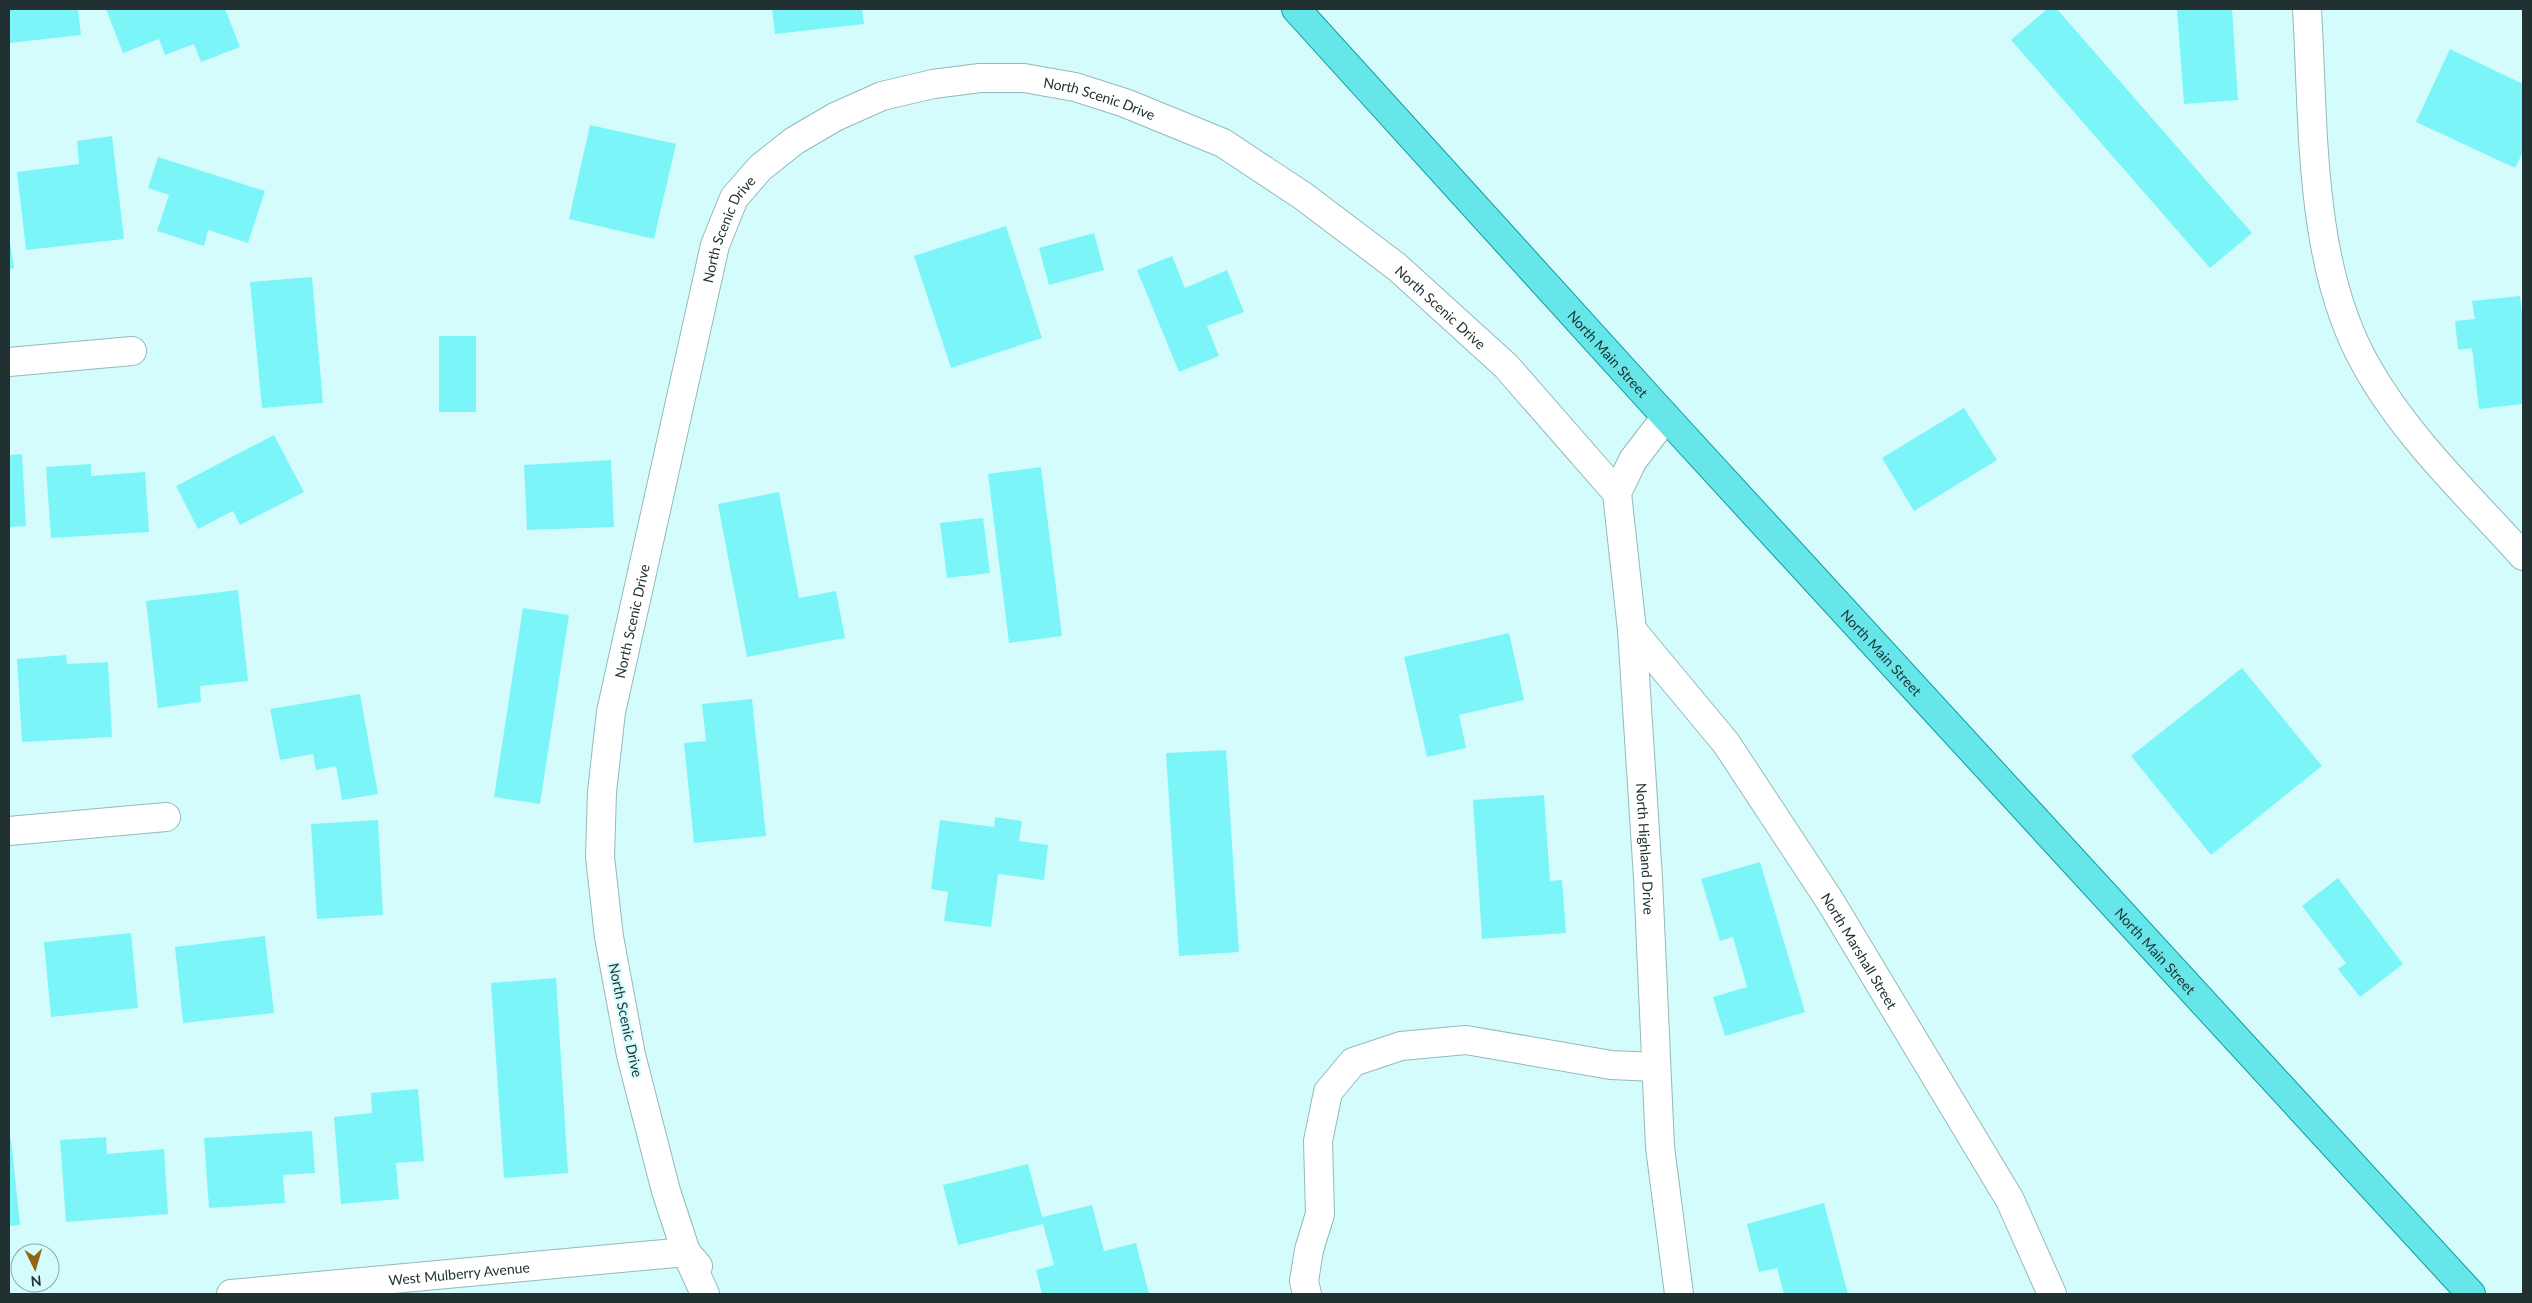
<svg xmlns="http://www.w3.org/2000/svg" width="2532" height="1303" viewBox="0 0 2532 1303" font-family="Lato,sans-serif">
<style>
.building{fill:#7cf5f9}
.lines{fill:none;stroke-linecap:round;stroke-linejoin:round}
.minor-casing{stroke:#93babb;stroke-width:30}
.major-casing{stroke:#0c9ca0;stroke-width:30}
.minor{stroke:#fff;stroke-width:28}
.major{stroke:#66e6e9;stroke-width:28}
.labels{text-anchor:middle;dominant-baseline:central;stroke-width:4.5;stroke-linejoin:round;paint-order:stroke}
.street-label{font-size:14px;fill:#213131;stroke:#d4fcfd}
</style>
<rect width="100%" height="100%" fill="#d4fcfd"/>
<!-- building -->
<g class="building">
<polygon points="9,9 78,9 81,35 9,43"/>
<polygon points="106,9 225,9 240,47 201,62 194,44 165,55 159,39 123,53"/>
<polygon points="772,9 862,9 864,24 775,34"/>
<polygon points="2047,9 2057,9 2252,233 2210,268 2011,40"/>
<polygon points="2177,9 2232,9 2238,100 2184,104"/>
<polygon points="2450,49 2523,84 2523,152 2515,168 2416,122"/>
<polygon points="590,125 676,144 654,239 569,219"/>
<polygon points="112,136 124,239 26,250 17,172 79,164 77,141"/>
<polygon points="158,157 265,191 248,243 208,230 204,246 157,231 169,195 148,188"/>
<polygon points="1006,226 1042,338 951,368 914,256"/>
<polygon points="1094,233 1104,270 1049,285 1039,248"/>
<polygon points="9,236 14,268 9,269"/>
<polygon points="1172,256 1185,288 1227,270 1244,312 1207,326 1219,356 1179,372 1137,270"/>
<polygon points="312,277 323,403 262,408 250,282"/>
<polygon points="2520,296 2523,321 2523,404 2479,409 2472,348 2458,350 2455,321 2475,319 2472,301"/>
<rect x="439" y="336" width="37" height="76"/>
<polygon points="1964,408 1997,460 1914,511 1882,458"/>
<polygon points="274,435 304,492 240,525 233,511 198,529 176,486"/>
<polygon points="22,454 26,526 9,527 9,455"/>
<polygon points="611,460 614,527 527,530 524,465"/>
<polygon points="91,464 91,476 145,472 149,532 51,538 46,467"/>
<polygon points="1041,467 1062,636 1009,643 988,474"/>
<polygon points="779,492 799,598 836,591 845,638 747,657 718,504"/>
<polygon points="983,518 990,573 947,578 940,523"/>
<polygon points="238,590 248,681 200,686 201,702 158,708 146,601"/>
<polygon points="523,608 569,615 540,804 494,797"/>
<polygon points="1509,633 1524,700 1459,715 1466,748 1427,757 1404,657"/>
<polygon points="66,655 67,664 108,662 112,737 22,742 17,659"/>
<polygon points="2242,668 2322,766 2211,855 2131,756"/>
<polygon points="360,694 378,794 342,800 336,766 316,770 313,754 280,760 270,709"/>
<polygon points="752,699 766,836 694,843 684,743 706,741 702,704"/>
<polygon points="1226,750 1239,952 1179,956 1166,753"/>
<polygon points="1544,795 1550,881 1562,880 1566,933 1482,939 1473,800"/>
<polygon points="995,817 1022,821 1019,841 1048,845 1044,880 998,874 991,927 944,921 948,892 931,889 940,820 994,827"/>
<polygon points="378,820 383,915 317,919 311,824"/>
<polygon points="1760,862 1805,1012 1725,1036 1713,997 1747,987 1733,937 1720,941 1701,879"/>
<polygon points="2338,878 2403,964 2360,997 2338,969 2346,963 2302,906"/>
<polygon points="131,933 138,1008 51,1017 44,942"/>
<polygon points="265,936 274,1013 183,1023 175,947"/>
<polygon points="556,978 568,1173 504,1178 491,983"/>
<polygon points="418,1089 424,1161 396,1163 399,1199 341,1204 334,1117 372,1113 371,1093"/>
<polygon points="312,1131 315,1173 283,1175 285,1203 209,1208 204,1138"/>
<polygon points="106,1137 107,1154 164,1149 168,1214 66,1222 60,1140"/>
<polygon points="9,1139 11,1139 20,1225 9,1226"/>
<polygon points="1028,1164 1042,1217 1092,1205 1104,1251 1136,1243 1149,1294 1042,1294 1036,1270 1054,1265 1043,1224 958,1245 943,1185"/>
<polygon points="1824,1203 1848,1294 1784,1294 1777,1268 1759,1272 1747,1224"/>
</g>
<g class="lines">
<defs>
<g id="minor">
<path d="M2307,9C2314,124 2308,265 2367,367C2407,438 2469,496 2523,556"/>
<polyline points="9,362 132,351"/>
<path id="s1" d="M1666,417L1633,460L1617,493L1632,630L1648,878L1660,1147L1679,1294"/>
<path id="s2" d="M1632,630L1726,743L1830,901L2010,1200L2052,1294"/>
<polyline points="9,831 166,817"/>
<path id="s3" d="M231,1294L686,1252L698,1266"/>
<path id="s4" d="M705,1294L686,1252L666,1191L631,1055L609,937L600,857L602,792L611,712L715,245L734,198L760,168L794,141L835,117L882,96L933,84L980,78H1024L1075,87L1125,103L1223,143L1303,196L1397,267L1506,366L1617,493"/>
<polyline points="1307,1294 1304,1281 1309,1250 1320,1214 1318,1141 1328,1092 1353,1062 1401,1046 1466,1040 1611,1065 1656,1067"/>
</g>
<g id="major">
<path id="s5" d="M1296,9L1666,417L2471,1294"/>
</g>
</defs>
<!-- minor casing -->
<use href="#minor" class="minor-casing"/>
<!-- major casing -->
<use href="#major" class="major-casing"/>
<!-- minor -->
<use href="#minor" class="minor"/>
<!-- major -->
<use href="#major" class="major"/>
</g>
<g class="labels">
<!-- street labels -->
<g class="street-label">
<text stroke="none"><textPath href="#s4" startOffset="1530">North Scenic Drive</textPath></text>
<text stroke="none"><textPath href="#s4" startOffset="1095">North Scenic Drive</textPath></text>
<text stroke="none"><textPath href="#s4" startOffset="1935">North Scenic Drive</textPath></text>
<text stroke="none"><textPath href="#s5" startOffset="465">North Main Street</textPath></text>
<text stroke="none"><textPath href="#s4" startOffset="690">North Scenic Drive</textPath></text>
<text stroke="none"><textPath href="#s5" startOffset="870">North Main Street</textPath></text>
<text stroke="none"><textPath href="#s1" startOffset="448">North Highland Drive</textPath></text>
<text stroke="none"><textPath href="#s2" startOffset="394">North Marshall Street</textPath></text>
<text stroke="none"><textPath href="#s5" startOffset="1275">North Main Street</textPath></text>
<text transform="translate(626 1020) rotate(78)">North Scenic Drive</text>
<text stroke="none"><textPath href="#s3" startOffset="229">West Mulberry Avenue</textPath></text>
</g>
</g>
<!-- border -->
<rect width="2532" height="1303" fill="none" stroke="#213131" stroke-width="20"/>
<!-- north arrow -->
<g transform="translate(35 1268) rotate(175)"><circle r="24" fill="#d4fcfd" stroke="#8cabab"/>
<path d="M0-4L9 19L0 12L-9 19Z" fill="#936412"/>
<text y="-8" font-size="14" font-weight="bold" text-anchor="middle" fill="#213131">N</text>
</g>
</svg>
